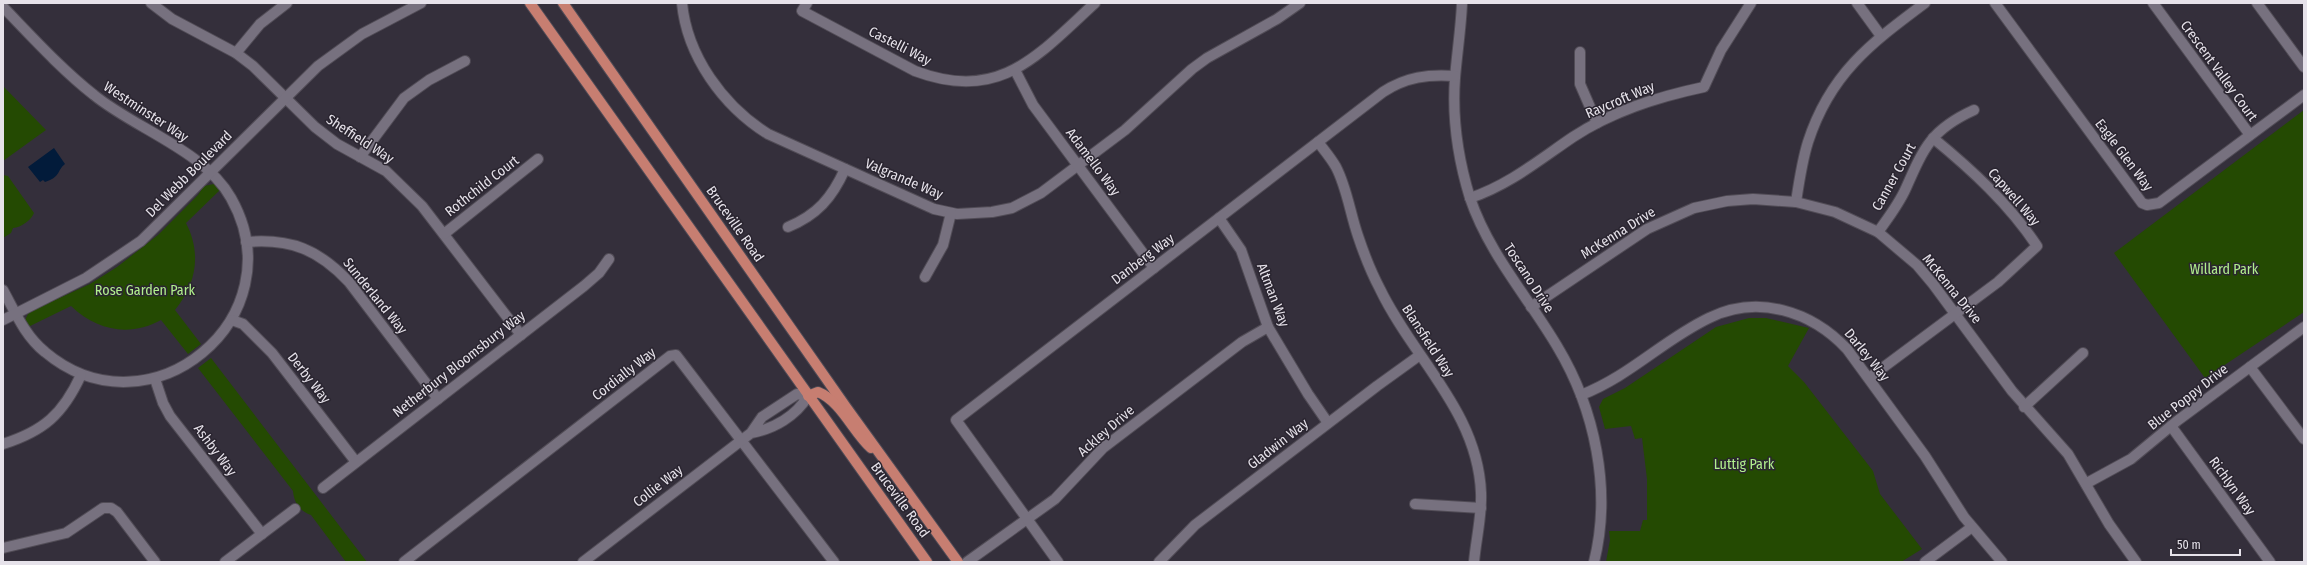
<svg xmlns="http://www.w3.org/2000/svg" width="2307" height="565" viewBox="0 0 2307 565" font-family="'Fira Sans Condensed',sans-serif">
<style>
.green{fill:#244a02}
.water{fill:#021b3a}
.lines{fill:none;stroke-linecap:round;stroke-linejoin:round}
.minor-casing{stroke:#514c56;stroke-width:12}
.major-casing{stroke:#514c56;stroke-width:12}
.minor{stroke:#77717f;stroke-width:10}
.major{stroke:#c77e71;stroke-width:10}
.labels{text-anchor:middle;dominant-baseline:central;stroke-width:3;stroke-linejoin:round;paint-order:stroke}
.street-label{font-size:14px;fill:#e6e2ea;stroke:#2a2530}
.park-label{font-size:14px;fill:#b1ef8d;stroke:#2a2530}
</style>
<rect width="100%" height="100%" fill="#342f3b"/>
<!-- green -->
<g class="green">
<polygon points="3,86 46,130 3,161"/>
<polygon points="2304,110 2304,312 2205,378 2114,253"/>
<path d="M3,175L8,176L34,213C32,219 21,228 13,228L11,233L3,238Z"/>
<path d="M214,184L221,189L186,223C202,254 196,284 175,310L201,344L188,354L161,320C130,337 97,331 71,306L28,327L25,320L29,312L90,284L117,267L158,235L198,195L204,186Z"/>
<polygon points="1749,318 1766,318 1809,328 1788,366 1804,382 1873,471 1880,494 1922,549 1901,562 1606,562 1610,540 1609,531 1640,531 1643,520 1647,520 1647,479 1642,438 1635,439 1631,426 1605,429 1599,407 1603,399 1625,388 1716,327"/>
<path d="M211,358L367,562H346L311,515C300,511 294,503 293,491L198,368Z"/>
</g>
<!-- water -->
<path class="water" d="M54,148L65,164C57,170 61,177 45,182L43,180L40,182L28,167Z"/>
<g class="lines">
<defs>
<g id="minor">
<polyline points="151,3 172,19 236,53 253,66 315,127 337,144 386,171 422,206 521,335"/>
<path d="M682,3C687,56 723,106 768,134L934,209L957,214L992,212L1012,208L1041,193L1125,130L1192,69L1207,58L1277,19L1300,3"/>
<path d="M807,3L802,11L915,71C1000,103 1037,56 1095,3"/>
<path d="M1462,3C1461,28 1457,53 1455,78C1452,119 1458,159 1470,198C1489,254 1528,297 1557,346C1595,409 1612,490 1594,562"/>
<polyline points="1857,3 1881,36"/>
<polyline points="1995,3 2142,203 2147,205 2159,203 2304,95"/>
<polyline points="2153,3 2250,135"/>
<polyline points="2257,3 2304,67"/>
<path d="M3,7C32,37 61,69 94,95C134,128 205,151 231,198C298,317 150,440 45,352C25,336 15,312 3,290"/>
<polyline points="1580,52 1580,84 1597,123"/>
<polyline points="236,53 260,24 287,3"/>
<polyline points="1015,70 1033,105 1154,268"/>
<path d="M1318,142C1324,150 1331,158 1336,167C1347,188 1350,213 1358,236C1364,254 1371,272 1380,289C1413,358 1478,412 1481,493C1482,516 1476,539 1474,562"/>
<polyline points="360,157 404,98 429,80 465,61"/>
<path d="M1470,198C1509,185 1539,160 1573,137C1613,111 1657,97 1704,87L1721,50L1751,3"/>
<path d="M1796,202C1799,182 1802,161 1808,142C1830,74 1870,44 1925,3"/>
<polyline points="1219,218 1241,250 1268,327 1308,394 1328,423"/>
<path d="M788,227C817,215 832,198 845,169"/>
<path d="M1878,232C1888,218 1899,204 1906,188C1924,147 1932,129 1974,110"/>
<polyline points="444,234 538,159"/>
<path d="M246,242C291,238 319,250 349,282L438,399"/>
<polyline points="925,277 943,245 951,213"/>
<polyline points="1531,307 1647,229 1694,208 1727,201 1753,199 1796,202 1835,212 1878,232 1917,265 1933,284 2012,391 2068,454 2109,524 2136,562"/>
<polyline points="3,320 86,278 141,241 318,66 362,34 421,3"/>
<polyline points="232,320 243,324 272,353 356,462"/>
<polyline points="2250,367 2304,439"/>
<path d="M1869,378L1998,282L2037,246C2009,204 1972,170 1933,138"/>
<polyline points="155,379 163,403 170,416 262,534"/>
<path d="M1581,395C1630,376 1663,340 1709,318C1758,294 1811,311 1847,349L1925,456L1964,517L2002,562"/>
<polyline points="2024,407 2083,353"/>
<polyline points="2171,426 2270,562"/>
<path d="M3,444C44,431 63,414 81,375"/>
<polyline points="2087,483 2131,459 2177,421 2304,327"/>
<polyline points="323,488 584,286 599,273 609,259"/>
<polyline points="1415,504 1481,508"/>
<polyline points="3,548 66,533 103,508 111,508 117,512 155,562"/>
<polyline points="225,562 295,509"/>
<polyline points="404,562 670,356 676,355 834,562"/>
<path d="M583,562L751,433L762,417L797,394L808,396C796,416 774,429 751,433"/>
<polyline points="967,562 1055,499 1103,448 1242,342 1268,327"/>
<path d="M1058,562L956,420L1383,92C1406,77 1428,74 1455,76"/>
<polyline points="1159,562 1195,525 1377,386 1420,355"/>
<polyline points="1925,562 1972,527"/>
</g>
<g id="major">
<polyline points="530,3 927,562"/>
<polyline points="563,3 846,407 958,562"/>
<path d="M808,396L818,392C841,401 853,432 871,448"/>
</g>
</defs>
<!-- minor casing -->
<use href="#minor" class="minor-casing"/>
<!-- major casing -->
<use href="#major" class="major-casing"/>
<!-- minor -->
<use href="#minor" class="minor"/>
<!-- major -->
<use href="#major" class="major"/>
</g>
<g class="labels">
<!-- street labels -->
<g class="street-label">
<text transform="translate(900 46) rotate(27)">Castelli Way</text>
<text transform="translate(2219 71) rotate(54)">Crescent Valley Court</text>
<text transform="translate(1620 100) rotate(-23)">Raycroft Way</text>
<text transform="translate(146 112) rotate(33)">Westminster Way</text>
<text transform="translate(360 139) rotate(33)">Sheffield Way</text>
<text transform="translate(2124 155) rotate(53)">Eagle Glen Way</text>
<text transform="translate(1093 162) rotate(53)">Adamello Way</text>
<text transform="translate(189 174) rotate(-45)">Del Webb Boulevard</text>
<text transform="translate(1894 177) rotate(-61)">Canner Court</text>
<text transform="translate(904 179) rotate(23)">Valgrande Way</text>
<text transform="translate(482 186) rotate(-38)">Rothchild Court</text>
<text transform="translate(2014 197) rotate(49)">Capwell Way</text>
<text transform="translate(735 224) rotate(55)">Bruceville Road</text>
<text transform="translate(1618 233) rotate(-32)">McKenna Drive</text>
<text transform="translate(1143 259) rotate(-37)">Danberg Way</text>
<text transform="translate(1529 278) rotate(57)">Toscano Drive</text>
<text transform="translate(1952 289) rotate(51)">McKenna Drive</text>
<text transform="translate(1273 295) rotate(69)">Altman Way</text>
<text transform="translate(375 296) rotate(51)">Sunderland Way</text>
<text transform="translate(1428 341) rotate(57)">Blansfield Way</text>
<text transform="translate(1867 355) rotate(51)">Darley Way</text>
<text transform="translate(459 364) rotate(-38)">Netherbury Bloomsbury Way</text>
<text transform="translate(624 374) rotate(-38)">Cordially Way</text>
<text transform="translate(309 378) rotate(52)">Derby Way</text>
<text transform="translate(2188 397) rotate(-38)">Blue Poppy Drive</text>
<text transform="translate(1106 431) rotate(-41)">Ackley Drive</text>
<text transform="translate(1278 444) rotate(-38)">Gladwin Way</text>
<text transform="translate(215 450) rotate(53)">Ashby Way</text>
<text transform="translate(658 486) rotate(-38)">Collie Way</text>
<text transform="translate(2232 486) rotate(54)">Richlyn Way</text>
<text transform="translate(900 500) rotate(54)">Bruceville Road</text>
</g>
<!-- park labels -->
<g class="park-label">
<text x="2224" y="269">Willard Park</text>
<text x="145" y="290">Rose Garden Park</text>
<text x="1744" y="464">Luttig Park</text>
</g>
</g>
<!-- border -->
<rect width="2307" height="565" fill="none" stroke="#e6e2ea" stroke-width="8"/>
<!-- scale -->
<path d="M2171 549v6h69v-6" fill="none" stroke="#e6e2ea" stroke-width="2"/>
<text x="2177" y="549" font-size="12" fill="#e6e2ea" stroke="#2a2530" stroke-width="3" paint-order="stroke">50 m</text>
</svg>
